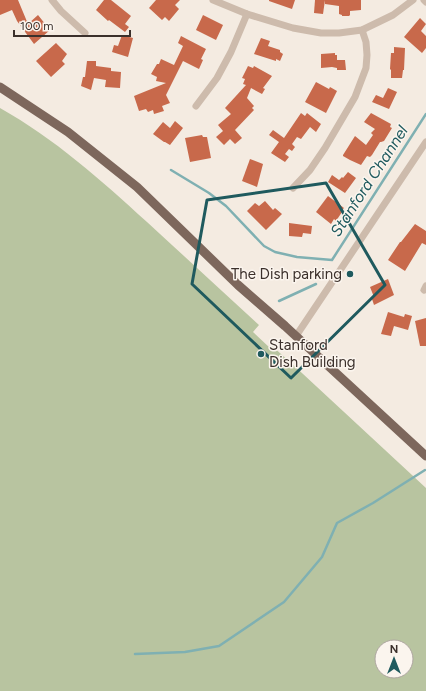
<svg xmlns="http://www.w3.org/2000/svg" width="426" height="691" viewBox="0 0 426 691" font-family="Figtree,sans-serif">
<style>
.green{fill:#b8c4a0;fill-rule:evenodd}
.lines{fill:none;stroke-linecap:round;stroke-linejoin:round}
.stream{stroke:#7fb0b2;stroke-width:2.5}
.building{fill:#c8694b}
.minor{stroke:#cdbbac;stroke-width:7}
.major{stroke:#7d675c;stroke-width:9}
.marked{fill:none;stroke:#1f5a5e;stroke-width:3;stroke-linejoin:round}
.poi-dot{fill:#1f5a5e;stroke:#fbf5ee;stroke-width:1.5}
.labels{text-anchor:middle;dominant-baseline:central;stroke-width:3;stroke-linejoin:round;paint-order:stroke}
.poi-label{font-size:15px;fill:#3b302b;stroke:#fbf5ee;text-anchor:end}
.water-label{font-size:16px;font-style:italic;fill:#1f5a5e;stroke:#fbf5ee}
</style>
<rect width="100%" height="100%" fill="#f4ebe1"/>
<!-- green -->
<path class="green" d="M0,108C55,139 101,180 147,222C184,256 222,291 259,325L253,332L270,348L272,346L289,361L426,488V691H0ZM382,647H406V671H382Z"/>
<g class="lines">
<!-- stream -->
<g class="stream">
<polyline points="171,170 209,193 226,206 264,246 275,252 297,257 332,260 426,114"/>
<polyline points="279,301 316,284"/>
<polyline points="135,654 185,652 219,646 284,602 322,557 337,523 373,503 425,470"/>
</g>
</g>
<!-- building -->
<g class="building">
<polygon points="0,0 18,0 28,24 38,15 50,30 34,44 17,21 12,10 0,15"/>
<polygon points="104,0 111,0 131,16 125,24 129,27 125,32 109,20 108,21 96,10"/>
<polygon points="156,0 180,0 175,5 179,9 169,21 165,17 162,20 149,8"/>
<polygon points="269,0 295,0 292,9 269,1"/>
<polygon points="315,0 325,0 323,14 314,13"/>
<polygon points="325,0 361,0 361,10 350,11 350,15 349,16 342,16 342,15 339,14 339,6 325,4"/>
<polygon points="203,15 223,25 216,40 196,30"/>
<polygon points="420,18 426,24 421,31 426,36 426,48 422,53 404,37"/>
<polygon points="122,35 133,38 128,57 112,52 114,45 118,46"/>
<polygon points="181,36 206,49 201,59 203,60 199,69 183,61 166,95 170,103 162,106 164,111 154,114 153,110 148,112 146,109 139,111 134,96 166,83 156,81 157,77 151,74 157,64 159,64 161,59 174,65 183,46 178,43"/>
<polygon points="261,38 270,41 268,46 280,50 280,52 283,54 280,61 276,59 276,61 254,54"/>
<polygon points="56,43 67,54 62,61 65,64 51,77 36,61"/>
<polygon points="394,47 405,48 404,70 403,70 402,78 391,78 391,70 390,69 391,53 394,53"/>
<polygon points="335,53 335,55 337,55 337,60 345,60 346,70 337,70 337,68 332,67 321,68 321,54"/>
<polygon points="87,61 96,61 96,66 111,68 111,71 121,72 120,88 105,87 106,80 94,78 91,90 81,86 83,77 85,77"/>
<polygon points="248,66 253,68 254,66 272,76 263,88 265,89 262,94 251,88 247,98 254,106 252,108 254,110 235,130 242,138 235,144 230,139 224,145 216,137 223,131 218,125 231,114 225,108 246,85 243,84 245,79 242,78"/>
<polygon points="316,82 329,89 330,87 337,91 326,113 305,102"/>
<polygon points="388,88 397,92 389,109 372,102 376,95 383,98"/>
<polygon points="301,113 305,116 307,113 321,124 316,132 310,127 301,139 297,137 292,144 295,147 292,151 289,149 285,154 289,157 285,162 271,153 279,142 269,135 273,130 284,138"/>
<polygon points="371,113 391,124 390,127 392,128 384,141 381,142 380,142 372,155 370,157 367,156 361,165 350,160 343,156 343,155 355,136 366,145 373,135 371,133 375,129 364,122"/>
<polygon points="175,121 183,128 170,145 165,142 164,142 153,134 163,122 170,128"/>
<polygon points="202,135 203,137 207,137 211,158 190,162 185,138"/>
<polygon points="250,159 263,164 257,187 242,181"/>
<polygon points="348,172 356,178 345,193 328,182 332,175 339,180 342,177 343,178"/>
<polygon points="328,196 344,208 341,211 342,212 336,221 334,219 331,224 316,212"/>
<polygon points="265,201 273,210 275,208 282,214 266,230 247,211 255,203 259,206"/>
<polygon points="289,223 312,226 311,234 303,233 302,237 289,236"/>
<polygon points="415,224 426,231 426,245 422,243 405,271 388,260 400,242 401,242"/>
<polygon points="388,279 394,295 374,305 372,299 374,297 370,287"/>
<polygon points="388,312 404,317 405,314 412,316 408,330 394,326 391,336 381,334"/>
<polygon points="426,318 426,346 420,346 415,321"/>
</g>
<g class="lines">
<!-- minor -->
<g class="minor">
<polyline points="52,0 61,11 85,33"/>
<polyline points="213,0 247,14 293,28 321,33 339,33 362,30 393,15 413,0"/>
<polyline points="424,0 426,2"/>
<polyline points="196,106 217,78 231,52 247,14"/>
<polyline points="293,188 310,170 325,148 355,97 366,68 367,55 366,42 362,30"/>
<polyline points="424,290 426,286"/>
<polyline points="296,336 426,142"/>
</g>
<!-- major -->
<polyline class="major" points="0,87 68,132 137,187 238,285 285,326 426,456"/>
</g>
<!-- marked area -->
<path class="marked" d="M326,183L385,285L291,378L192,284L207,200Z"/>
<!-- markers -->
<g class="poi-dot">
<circle cx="350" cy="274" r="4"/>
<circle cx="261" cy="354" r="4"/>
</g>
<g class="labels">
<!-- poi labels -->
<g class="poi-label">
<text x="342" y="274">The Dish parking</text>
<text x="269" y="345" text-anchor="start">Stanford<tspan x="269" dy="17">Dish Building</tspan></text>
</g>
<!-- water labels -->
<g class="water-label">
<text transform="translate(369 181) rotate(-57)">Stanford Channel</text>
</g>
</g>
<!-- north arrow -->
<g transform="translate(394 659)"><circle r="19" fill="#fbf5ee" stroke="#aea6a0"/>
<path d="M0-3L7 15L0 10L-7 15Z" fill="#1f5a5e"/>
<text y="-6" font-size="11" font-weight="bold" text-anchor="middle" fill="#3b302b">N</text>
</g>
<!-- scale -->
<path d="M14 30v6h116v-6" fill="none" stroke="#3b302b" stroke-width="2"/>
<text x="20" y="30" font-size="12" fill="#3b302b" stroke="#fbf5ee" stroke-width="3" paint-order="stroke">100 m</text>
</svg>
